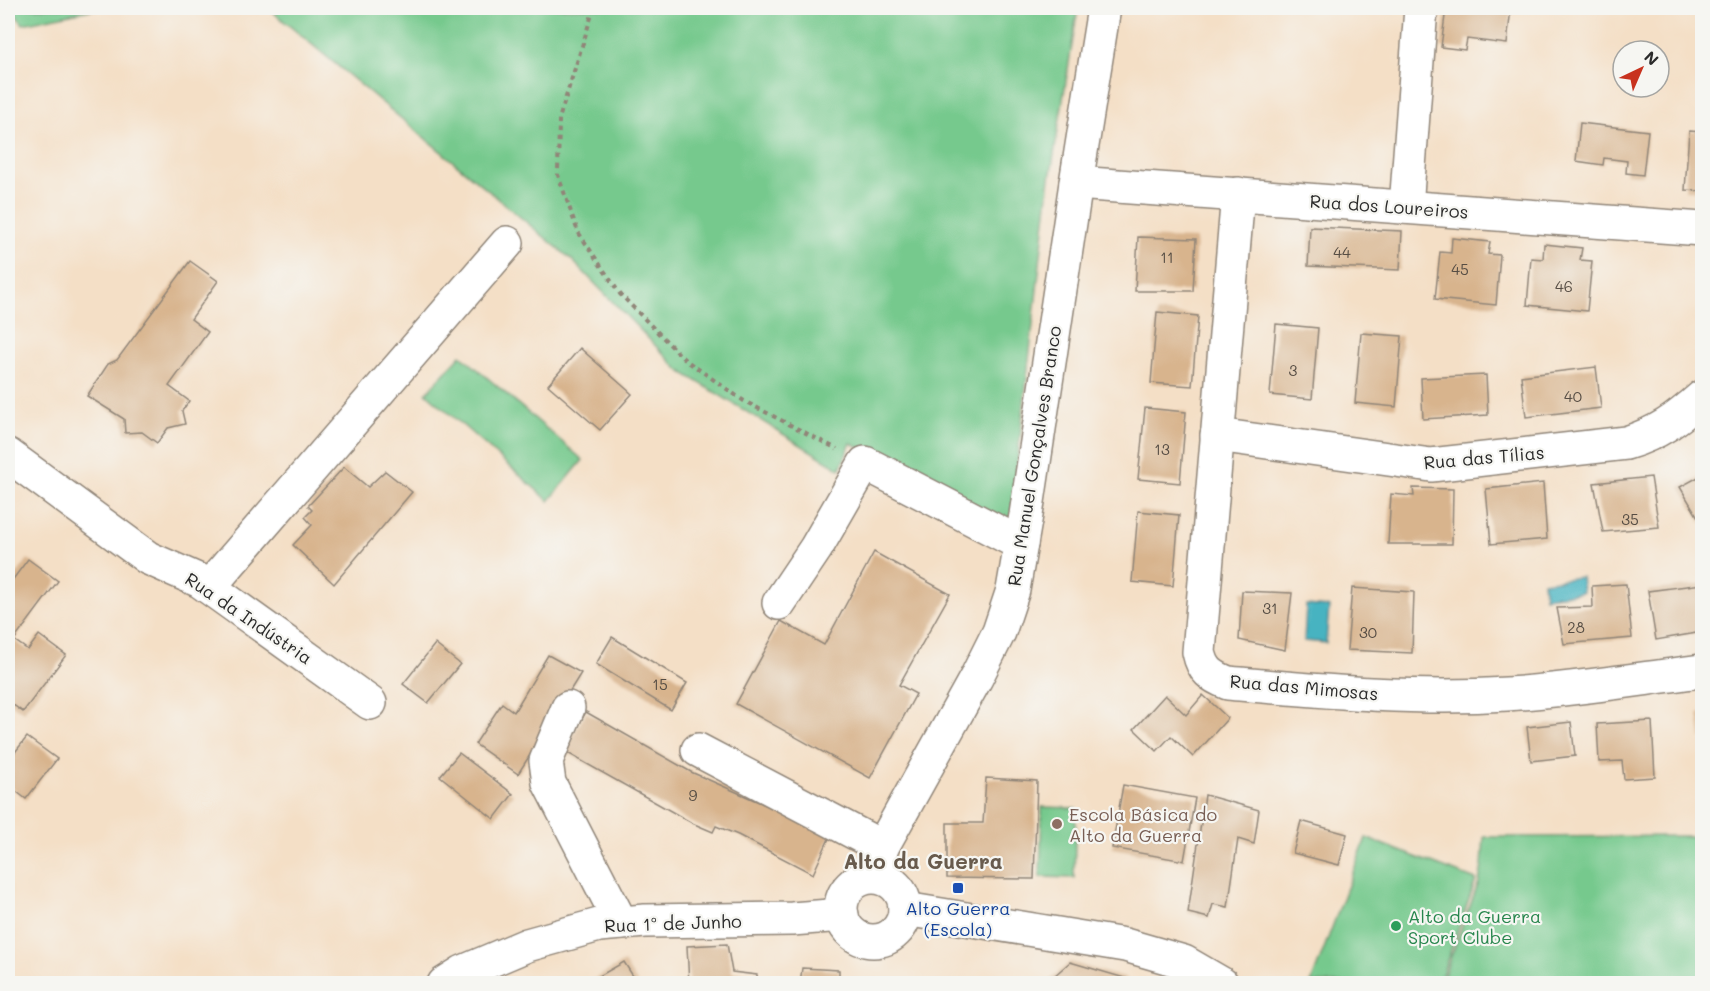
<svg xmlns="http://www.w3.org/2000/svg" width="1710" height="991" viewBox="0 0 1710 991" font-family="Mali,sans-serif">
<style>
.green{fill:#76c98d;stroke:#507a5c;stroke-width:1.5}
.water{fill:#46b3c1;stroke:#386f76;stroke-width:1.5}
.building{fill:#d8b48d}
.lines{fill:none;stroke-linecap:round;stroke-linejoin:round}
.minor-casing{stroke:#908578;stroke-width:36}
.path{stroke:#908578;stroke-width:4;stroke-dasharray:4.5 4.5;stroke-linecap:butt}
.minor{stroke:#fff;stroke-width:33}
.education-dot{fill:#8d6e63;stroke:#f6f6f2;stroke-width:2}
.transit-dot{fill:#1a4fb4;stroke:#f6f6f2;stroke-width:2}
.leisure-dot{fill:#2e9e5b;stroke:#f6f6f2;stroke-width:2}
.labels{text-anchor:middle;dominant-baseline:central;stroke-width:4.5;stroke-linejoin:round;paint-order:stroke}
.number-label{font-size:15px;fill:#564d44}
.street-label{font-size:18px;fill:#2b2b2b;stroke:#f6f6f2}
.education-label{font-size:18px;fill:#785e54;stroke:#f6f6f2;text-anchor:start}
.transit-label{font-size:18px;fill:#164399;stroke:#f6f6f2}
.leisure-label{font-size:18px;fill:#27864d;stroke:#f6f6f2;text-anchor:start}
.quarter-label{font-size:21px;font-weight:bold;fill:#685b4d;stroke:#f6f6f2}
</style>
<rect width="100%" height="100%" fill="#f6f6f2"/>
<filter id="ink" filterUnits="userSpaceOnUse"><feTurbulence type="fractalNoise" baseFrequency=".0167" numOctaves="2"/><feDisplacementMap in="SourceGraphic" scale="12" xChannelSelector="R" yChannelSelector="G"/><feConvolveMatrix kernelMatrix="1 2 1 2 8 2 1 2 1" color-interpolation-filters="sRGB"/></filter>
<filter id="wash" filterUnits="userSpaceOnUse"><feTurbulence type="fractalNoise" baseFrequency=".008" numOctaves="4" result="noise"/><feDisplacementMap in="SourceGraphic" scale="24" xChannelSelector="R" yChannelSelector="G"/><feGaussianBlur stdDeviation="1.35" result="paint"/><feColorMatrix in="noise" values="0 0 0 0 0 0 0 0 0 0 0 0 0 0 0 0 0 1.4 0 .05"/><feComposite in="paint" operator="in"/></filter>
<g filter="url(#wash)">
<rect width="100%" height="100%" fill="#f4dfc6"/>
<!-- green -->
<g class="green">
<polygon points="10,8 99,8 23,24"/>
<polygon points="268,8 1078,8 1049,185 1010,525 851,443 840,469 680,371 572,260"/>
<polygon points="461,355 583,460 549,501 426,393"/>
<polygon points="1042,807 1076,808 1074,878 1040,877"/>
<polygon points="1702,836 1702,983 1441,983 1479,882 1482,866 1484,837"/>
<polygon points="1366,838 1476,880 1439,983 1311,983"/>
</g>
<!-- water -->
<g class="water">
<polygon points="1581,577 1583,592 1545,597 1543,582"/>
<polygon points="1306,605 1329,607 1326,643 1304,641"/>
</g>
<g id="blocks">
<!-- building -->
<g class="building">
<polygon points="1446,8 1511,8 1507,44 1467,39 1465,50 1441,47"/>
<polygon points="1580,123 1648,131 1643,175 1626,173 1627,161 1604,158 1603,165 1576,161"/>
<polygon points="1689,131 1702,132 1702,191 1685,190"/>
<polygon points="1310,227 1402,231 1400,270 1308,266"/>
<polygon points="1138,237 1196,239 1193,291 1135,291"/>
<polygon points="1452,238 1490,242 1488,254 1500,255 1496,305 1435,299 1440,252 1451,253"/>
<polygon points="1544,244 1582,248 1580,260 1592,261 1587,311 1527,305 1531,258 1543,259"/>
<polygon points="190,261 218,281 191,319 208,332 169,386 189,401 182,411 185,424 168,428 157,443 142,432 125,433 124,419 87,396 108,364 117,360"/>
<polygon points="1157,312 1198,316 1192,386 1151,383"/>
<polygon points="1276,324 1318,328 1312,399 1270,395"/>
<polygon points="1361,333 1402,336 1396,407 1355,403"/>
<polygon points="580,348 632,394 600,430 548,385"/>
<polygon points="1596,367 1601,408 1526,417 1521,376"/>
<polygon points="1486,375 1488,415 1423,419 1421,378"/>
<polygon points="1145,408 1186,412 1180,483 1138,479"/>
<polygon points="344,467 368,487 385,471 412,492 334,584 293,545 312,525 305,517 312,510 308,506"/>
<polygon points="1702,475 1702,524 1680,487"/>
<polygon points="1651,477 1659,527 1603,532 1594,483"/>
<polygon points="1543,483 1547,539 1491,544 1486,489"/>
<polygon points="1413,488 1453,489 1452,544 1388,544 1391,494 1414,496"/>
<polygon points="1138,511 1179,515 1173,586 1132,582"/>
<polygon points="874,552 950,594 899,685 916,694 870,778 736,704 781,621 824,645"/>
<polygon points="28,559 58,581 14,640 28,650 39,635 66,655 23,712 8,701 8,586"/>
<polygon points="1626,584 1632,638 1564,644 1557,608 1593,607 1592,586"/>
<polygon points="1702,584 1702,632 1656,640 1648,591"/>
<polygon points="1352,588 1414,592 1412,653 1347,650"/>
<polygon points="1242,591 1292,593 1285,650 1239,640"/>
<polygon points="612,637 687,683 671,710 596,664"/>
<polygon points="435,644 460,664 428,703 403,684"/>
<polygon points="548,655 581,673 518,774 475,744 502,703 514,712"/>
<polygon points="1165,695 1186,715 1203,695 1228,718 1193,757 1171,736 1157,751 1134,729"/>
<polygon points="586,712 691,772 831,834 813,874 738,835 716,826 713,832 692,823 564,751"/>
<polygon points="1702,713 1702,738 1701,738 1698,714"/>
<polygon points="1652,721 1655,777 1624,779 1622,761 1599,762 1597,724"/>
<polygon points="1571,722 1575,756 1531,761 1527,727"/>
<polygon points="27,737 57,759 26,799 8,785 8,761"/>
<polygon points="459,753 513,794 494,819 440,776"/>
<polygon points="986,778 1037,781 1034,879 947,878 947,823 983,823"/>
<polygon points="1123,785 1195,798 1184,861 1112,848"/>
<polygon points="1205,795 1259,810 1254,844 1238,839 1228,907 1213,904 1209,918 1188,913"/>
<polygon points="1301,821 1347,834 1339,865 1293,853"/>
<polygon points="727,944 732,972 757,975 758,984 689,984 687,946"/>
<polygon points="624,962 638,984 585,984"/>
<polygon points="1070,962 1128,979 1122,984 1045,984"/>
<polygon points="802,968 839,970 839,979 860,984 800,984"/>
</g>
</g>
</g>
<g filter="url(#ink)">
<use href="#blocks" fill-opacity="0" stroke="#908578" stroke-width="1.5"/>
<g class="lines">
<defs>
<g id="minor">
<polyline points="1076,183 1702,229"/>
<path d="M1238,194L1199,652C1203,671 1211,676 1228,683C1321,691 1414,700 1507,694C1572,690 1638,679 1702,671"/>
<polyline points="1406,207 1421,8"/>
<path d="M1217,435L1431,465L1626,443C1659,433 1677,419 1702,397"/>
<polyline points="8,455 148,558 200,581 370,703"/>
<polyline points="209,587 507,243"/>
<polyline points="779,603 816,548 865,463 1021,544"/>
<polyline points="568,708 546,761 549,783 621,923"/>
<polyline points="698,750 882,847"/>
<polyline points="875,876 882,847 976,678 999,632 1013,590 1026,515 1076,183 1104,8"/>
<circle cx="873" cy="909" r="32"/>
<polyline points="905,909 1125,945 1184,962 1222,984"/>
<polyline points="444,984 463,972 527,945 599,925 645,921 792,919 842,915"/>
</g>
</defs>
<!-- minor casing -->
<use href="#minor" class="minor-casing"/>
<!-- path -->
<polyline class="path" points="594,8 559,119 558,175 578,232 620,294 684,359 744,401 837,449"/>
<!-- minor -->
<use href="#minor" class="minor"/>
</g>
</g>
<!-- markers -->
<circle class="education-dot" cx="1057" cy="824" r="6"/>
<rect class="transit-dot" x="952" y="882" width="12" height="12" rx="3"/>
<circle class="leisure-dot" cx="1396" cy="926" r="6"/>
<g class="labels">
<!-- number labels -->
<g class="number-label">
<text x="1342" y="252">44</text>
<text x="1167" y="257">11</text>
<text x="1460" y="269">45</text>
<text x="1564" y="286">46</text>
<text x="1293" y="370">3</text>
<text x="1573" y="396">40</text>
<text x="1162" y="449">13</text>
<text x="1630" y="519">35</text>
<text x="1270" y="608">31</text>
<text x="1576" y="627">28</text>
<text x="1368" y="632">30</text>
<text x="660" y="684">15</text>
<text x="693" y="795">9</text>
</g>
<!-- street labels -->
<g class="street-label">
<text transform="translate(1389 206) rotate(4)">Rua dos Loureiros</text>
<text transform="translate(1034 456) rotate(-81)">Rua Manuel Gonçalves Branco</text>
<text transform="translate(1484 457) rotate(-5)">Rua das Tílias</text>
<text transform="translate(249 618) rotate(34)">Rua da Indústria</text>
<text transform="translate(1304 687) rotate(5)">Rua das Mimosas</text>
<text transform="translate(673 923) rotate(-2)">Rua 1º de Junho</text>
</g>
<!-- education labels -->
<g class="education-label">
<text x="1069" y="814">Escola Básica do<tspan x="1069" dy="21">Alto da Guerra</tspan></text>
</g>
<!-- transit labels -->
<g class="transit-label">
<text x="958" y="908">Alto Guerra<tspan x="958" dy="21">(Escola)</tspan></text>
</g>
<!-- leisure labels -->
<g class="leisure-label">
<text x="1408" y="916">Alto da Guerra<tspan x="1408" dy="21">Sport Clube</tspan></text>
</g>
<!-- quarter labels -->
<g class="quarter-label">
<text x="923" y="860">Alto da Guerra</text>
</g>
</g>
<!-- margin -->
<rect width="1710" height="991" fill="none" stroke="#f6f6f2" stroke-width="30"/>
<!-- north arrow -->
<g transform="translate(1641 69) rotate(44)"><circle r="28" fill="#f6f6f2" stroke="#a5a5a2" stroke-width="1.5"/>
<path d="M0-4.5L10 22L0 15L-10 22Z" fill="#c8321e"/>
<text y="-9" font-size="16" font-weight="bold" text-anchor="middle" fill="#2b2b2b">N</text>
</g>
</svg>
